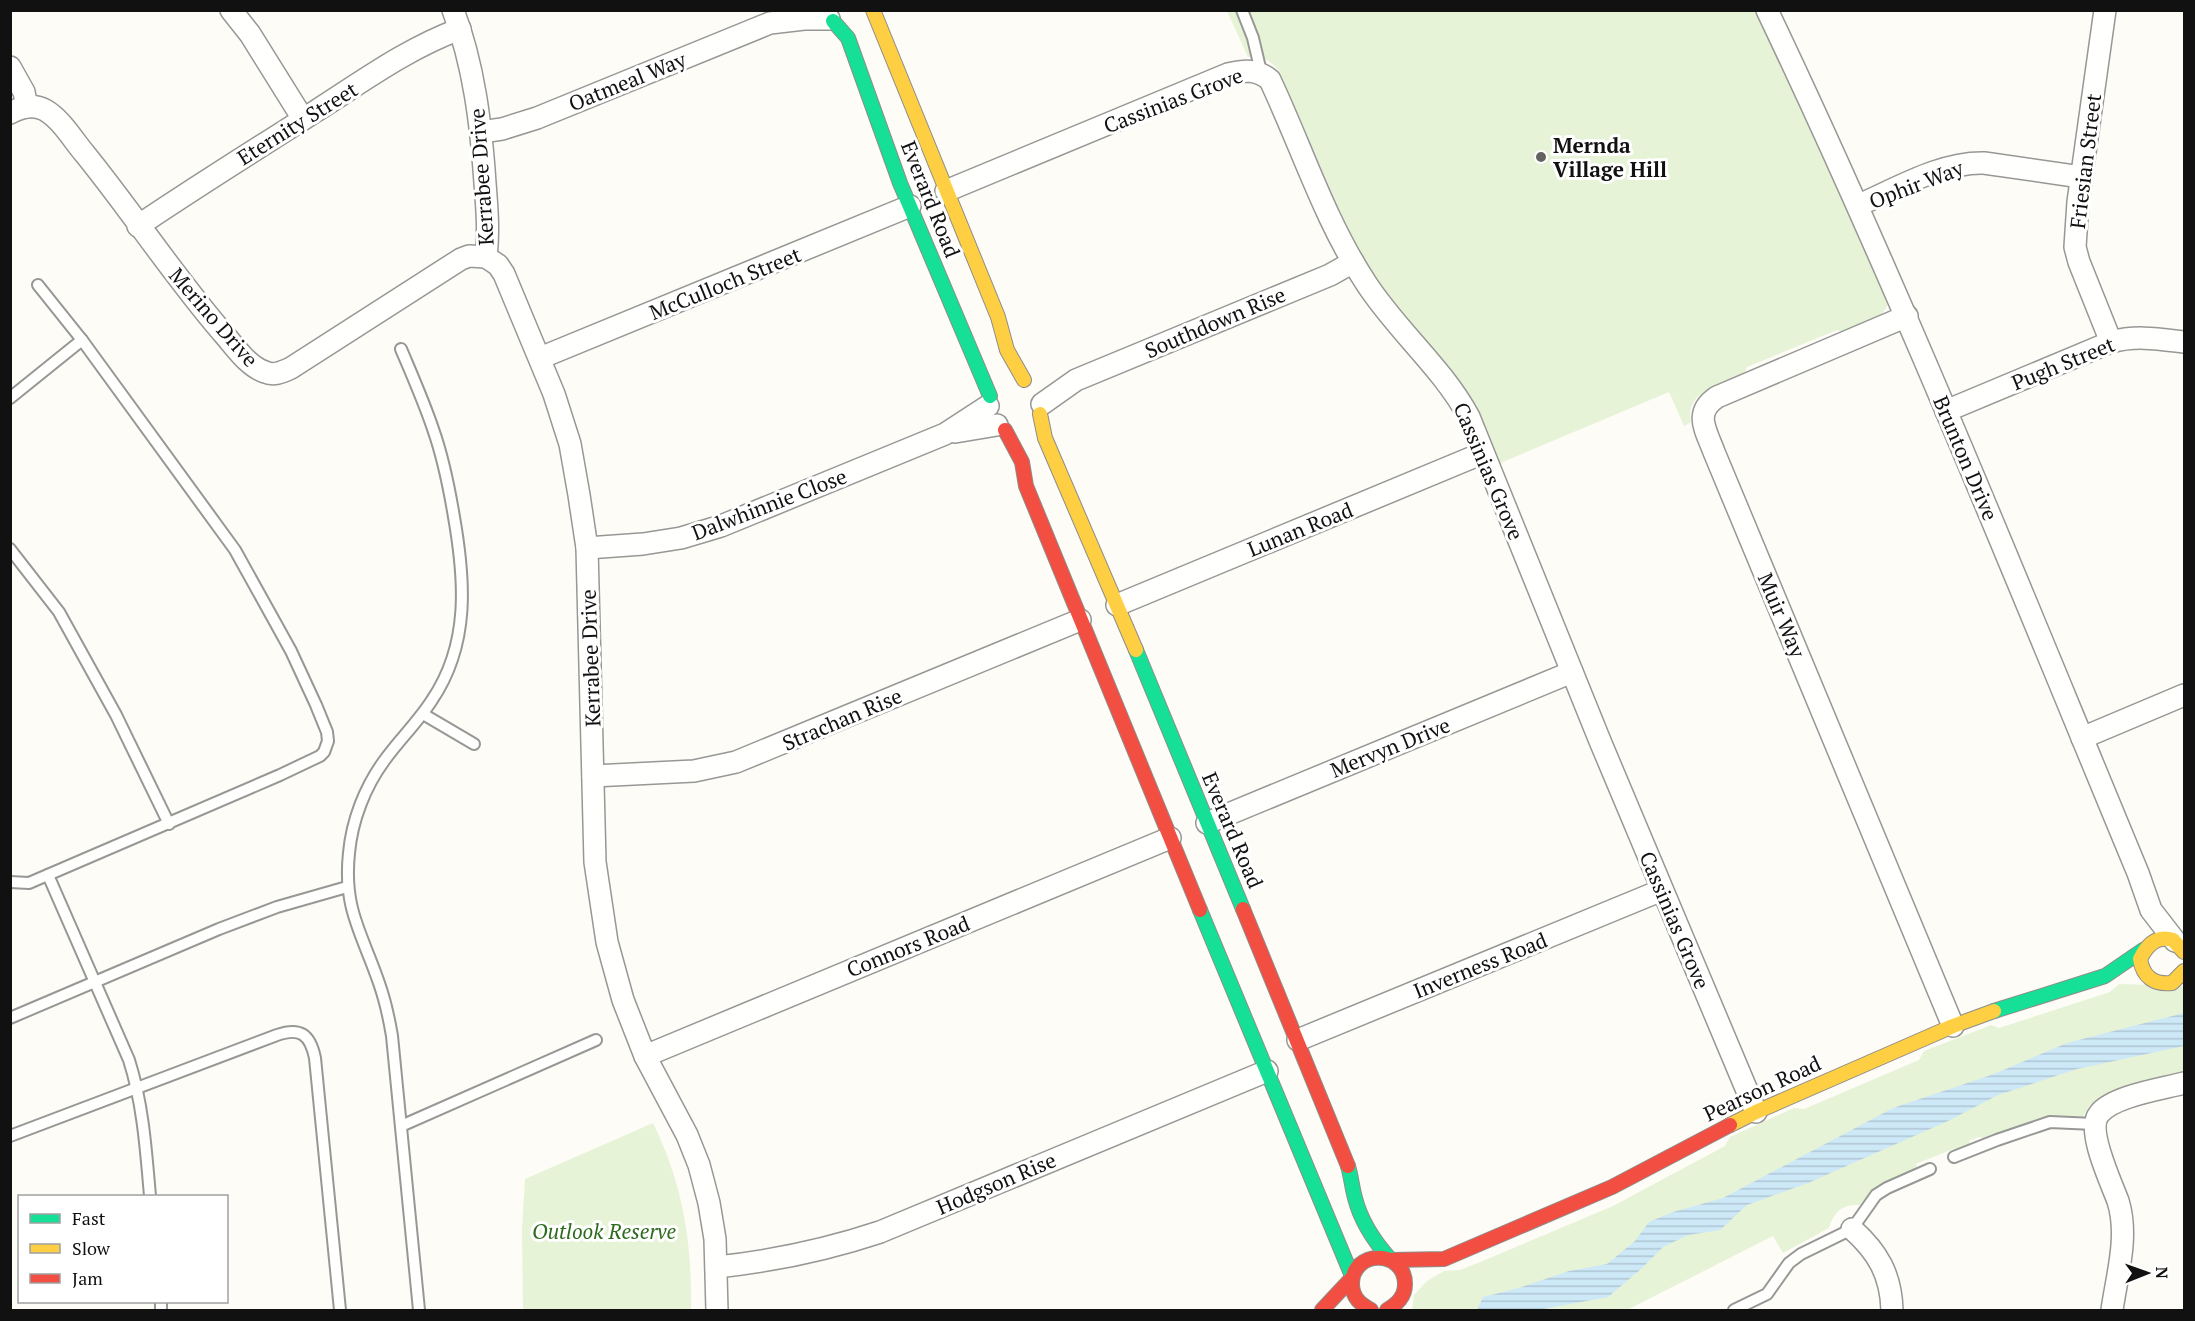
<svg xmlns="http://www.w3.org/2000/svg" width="2195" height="1321" viewBox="0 0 2195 1321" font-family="'PT Serif',serif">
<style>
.park{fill:#e7f3d7}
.water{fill:url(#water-rules)}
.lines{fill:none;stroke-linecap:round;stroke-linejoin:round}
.lane-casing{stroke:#979795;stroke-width:14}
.street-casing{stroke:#979795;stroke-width:24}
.fast-casing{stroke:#8e8d8b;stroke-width:16}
.slow-casing{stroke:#8e8d8b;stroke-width:16}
.jam-casing{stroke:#8e8d8b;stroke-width:16}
.lane{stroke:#fffffe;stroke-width:10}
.street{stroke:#fffffe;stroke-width:21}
.fast{stroke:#16e098;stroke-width:14}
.slow{stroke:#ffcf43;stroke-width:14}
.jam{stroke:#f24e42;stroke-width:14}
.poi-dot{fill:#646362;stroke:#fff;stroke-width:2}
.labels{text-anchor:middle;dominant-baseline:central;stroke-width:6;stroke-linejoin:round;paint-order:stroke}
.street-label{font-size:21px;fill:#111;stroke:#fff}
.poi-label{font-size:21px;font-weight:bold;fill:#111;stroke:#fff;text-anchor:start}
.park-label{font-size:21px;font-style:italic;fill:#2f6b1f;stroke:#fff}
</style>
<defs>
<pattern id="water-rules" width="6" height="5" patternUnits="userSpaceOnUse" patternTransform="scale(1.5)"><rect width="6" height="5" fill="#cde8f7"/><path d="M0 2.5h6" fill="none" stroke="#afc6d3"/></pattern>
</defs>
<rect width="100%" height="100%" fill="#fdfcf7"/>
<!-- park -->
<g class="park">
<path d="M1227,11H1756L1859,229L1886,294L1887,306L1879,319L1846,333L1837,330L1747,367L1743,376C1721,385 1684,391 1691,422L1684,426L1669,392L1498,464L1467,393L1457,378L1395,305L1368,267L1347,227L1279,71C1270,60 1263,56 1248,57Z"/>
<path d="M2119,984L2184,986V1074L2102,1096L2089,1106L2083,1117H2043L1984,1139L1980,1137L1970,1140L1969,1146L1953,1149L1916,1164L1917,1168C1895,1178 1874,1185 1860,1205C1843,1204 1834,1211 1829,1228L1783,1253L1773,1236L1627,1310H1412L1414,1295L1427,1281L1444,1271L1460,1270L1478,1263L1613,1206L1725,1146L1730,1137L1794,1108L1804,1109L1919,1060L1924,1051L1991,1025L1999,1028L2110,992Z"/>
<path d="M653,1123C683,1185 692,1242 691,1310H523L522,1229L525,1179Z"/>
</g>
<!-- water -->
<polygon class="water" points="2184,1013 2184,1046 2077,1069 1998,1095 1948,1121 1808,1183 1747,1205 1720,1230 1688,1235 1663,1247 1640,1270 1608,1297 1538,1310 1477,1310 1483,1297 1519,1288 1569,1271 1607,1264 1635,1241 1649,1222 1673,1212 1723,1198 1893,1108 1994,1074 2067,1043"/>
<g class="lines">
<defs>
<g id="lane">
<polyline points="1242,10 1253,38 1261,72"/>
<path d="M401,349C412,375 424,402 433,429C443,457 449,487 454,517C465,580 470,644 432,700C418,722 399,740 384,761C365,787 352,820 349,853C343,909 362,933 379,983C385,1000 389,1018 392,1036L419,1310"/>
<polyline points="10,398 82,340"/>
<polyline points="10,549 59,612 116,715 169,824"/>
<polyline points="423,714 474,744"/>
<path d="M48,875L129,1060C143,1104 146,1150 150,1196"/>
<polyline points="10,882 29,883 280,775 320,756 324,752 328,741 327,732 316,705 291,651 235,550 82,340 38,285"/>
<polyline points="10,1018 219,929 277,907 347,887"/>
<polyline points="401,1126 596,1040"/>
<path d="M10,1136L277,1035C300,1027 310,1034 315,1058L340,1310"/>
<polyline points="1954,1157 1997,1140 2050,1122 2094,1124"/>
<polyline points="161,1302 161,1310"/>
<polyline points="1734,1310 1767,1294 1789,1263 1801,1254 1852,1229 1876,1195 1887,1188 1930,1169"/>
</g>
<g id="street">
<polyline points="231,10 250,34 303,119"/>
<path d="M453,10C474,65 481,124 485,183C487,208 489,232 486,257L498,265L504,274L554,394L570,444L579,495L587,548L595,862L607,942L623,1000L645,1056L687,1135L699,1165L709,1203L715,1239L717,1310"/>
<path d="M1767,10C1902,293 2018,584 2138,873L2151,910L2175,941"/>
<polyline points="2105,10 2078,202 2075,247 2079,262 2111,342"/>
<polyline points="10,67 24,92 27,107"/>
<path d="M10,113C21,107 34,104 45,110C61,119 73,140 85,154C132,212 173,275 222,332C234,345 247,366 265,372C274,376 282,372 291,368L461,259L469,256L486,257"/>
<polyline points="481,132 502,129 537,118 770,23 804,19 829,19"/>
<path d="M946,191L1228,74C1245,70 1257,69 1270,80C1302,148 1325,221 1366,283C1397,331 1442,367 1469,417L1600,741L1756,1112"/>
<path d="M1859,205C1898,188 1941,162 1984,163L2081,177"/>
<path d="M138,226C197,186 257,149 316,111C363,81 408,48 460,29"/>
<path d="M1907,316L1717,397C1693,413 1706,430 1714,452L1953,1026"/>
<polyline points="540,358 910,206"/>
<polyline points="1042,404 1076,380 1330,275 1353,262"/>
<path d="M1946,411L2111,342C2136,335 2159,339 2184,342"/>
<polyline points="955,432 997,425"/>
<polyline points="587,548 643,544 681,538 721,526 945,434 988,406"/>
<polyline points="1117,605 1483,453"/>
<polyline points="2082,738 2184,695"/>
<polyline points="593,776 694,771 736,762 1080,620"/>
<polyline points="1207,823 1572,672"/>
<polyline points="1298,1040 1662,890"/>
<polyline points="645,1056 1170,838"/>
<path d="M1852,1229C1878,1252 1891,1275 1892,1310"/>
<path d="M717,1267C773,1261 826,1250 880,1232L1267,1071"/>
<path d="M2112,1310C2117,1275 2129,1236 2118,1201C2111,1182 2086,1130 2099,1114C2113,1096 2162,1089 2184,1083"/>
</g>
<g id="fast">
<polyline points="833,21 848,38 900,183 990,396"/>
<polyline points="1136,650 1243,909"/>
<polyline points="1200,910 1352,1276"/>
<polyline points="1994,1011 2105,976 2143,950"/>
<path d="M1348,1166C1351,1176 1352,1187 1355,1198C1361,1222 1374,1241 1390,1259"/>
</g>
<g id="slow">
<polyline points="873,10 998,317 1007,350 1024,380"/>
<polyline points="1040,414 1045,438 1136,650"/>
<path d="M2184,952L2173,940C2157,935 2147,945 2140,959C2143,977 2154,985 2172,983L2184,971"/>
<polyline points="1730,1125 1756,1112 1953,1026 1994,1011"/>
</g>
<g id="jam">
<polyline points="1005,430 1022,462 1026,486 1200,910"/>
<polyline points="1243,909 1348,1166"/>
<polyline points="1392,1260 1444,1259 1612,1187 1730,1125"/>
<polyline points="1322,1310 1352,1278"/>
<path d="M1371,1310C1360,1304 1353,1298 1352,1285C1351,1249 1405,1249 1405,1284C1405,1297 1397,1304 1387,1310"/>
</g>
</defs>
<!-- lane casing -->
<use href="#lane" class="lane-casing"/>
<!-- street casing -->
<use href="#street" class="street-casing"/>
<!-- fast casing -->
<use href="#fast" class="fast-casing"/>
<!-- slow casing -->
<use href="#slow" class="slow-casing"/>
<!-- jam casing -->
<use href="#jam" class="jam-casing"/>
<!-- lane -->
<use href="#lane" class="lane"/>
<!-- street -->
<use href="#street" class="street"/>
<!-- fast -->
<use href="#fast" class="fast"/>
<!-- slow -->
<use href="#slow" class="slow"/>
<!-- jam -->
<use href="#jam" class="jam"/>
</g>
<!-- markers -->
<circle class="poi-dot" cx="1541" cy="157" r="6"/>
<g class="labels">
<!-- street labels -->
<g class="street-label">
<text transform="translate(627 81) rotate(-22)">Oatmeal Way</text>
<text transform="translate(1173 100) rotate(-21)">Cassinias Grove</text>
<text transform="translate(297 123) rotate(-32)">Eternity Street</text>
<text transform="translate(2085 161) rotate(-83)">Friesian Street</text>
<text transform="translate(481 177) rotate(-94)">Kerrabee Drive</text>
<text transform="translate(1916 184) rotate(-21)">Ophir Way</text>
<text transform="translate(931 199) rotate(68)">Everard Road</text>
<text transform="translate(725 283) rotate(-22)">McCulloch Street</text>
<text transform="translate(214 317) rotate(49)">Merino Drive</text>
<text transform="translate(1215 322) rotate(-23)">Southdown Rise</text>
<text transform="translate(2063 363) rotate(-22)">Pugh Street</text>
<text transform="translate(1966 458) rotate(67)">Brunton Drive</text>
<text transform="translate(1489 471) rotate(67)">Cassinias Grove</text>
<text transform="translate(769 504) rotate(-21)">Dalwhinnie Close</text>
<text transform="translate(1300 529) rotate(-22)">Lunan Road</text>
<text transform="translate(1782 615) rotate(67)">Muir Way</text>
<text transform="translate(590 658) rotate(-92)">Kerrabee Drive</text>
<text transform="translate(842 719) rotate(-23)">Strachan Rise</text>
<text transform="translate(1390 747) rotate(-22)">Mervyn Drive</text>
<text transform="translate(1233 830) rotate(67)">Everard Road</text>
<text transform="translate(1675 920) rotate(67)">Cassinias Grove</text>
<text transform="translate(908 946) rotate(-22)">Connors Road</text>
<text transform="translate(1480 965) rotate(-22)">Inverness Road</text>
<text transform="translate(1762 1088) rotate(-25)">Pearson Road</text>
<text transform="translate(996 1183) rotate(-23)">Hodgson Rise</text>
</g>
<!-- poi labels -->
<g class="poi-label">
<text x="1553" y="145">Mernda<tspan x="1553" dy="24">Village Hill</tspan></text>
</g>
<!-- park labels -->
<g class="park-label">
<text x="604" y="1231">Outlook Reserve</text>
</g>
</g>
<!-- border -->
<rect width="2195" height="1321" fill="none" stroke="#111111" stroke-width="24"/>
<!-- legend -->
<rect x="18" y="1195" width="210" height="108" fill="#ffffff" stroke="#a0a0a0" stroke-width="1.5"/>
<rect x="30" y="1214" width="30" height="9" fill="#16e098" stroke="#a0a0a0" stroke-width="1.5"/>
<text x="72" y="1225" font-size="18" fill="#111111">Fast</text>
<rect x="30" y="1244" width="30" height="9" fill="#ffcf43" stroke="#a0a0a0" stroke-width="1.5"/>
<text x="72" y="1255" font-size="18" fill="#111111">Slow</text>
<rect x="30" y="1274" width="30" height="9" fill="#f24e42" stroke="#a0a0a0" stroke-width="1.5"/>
<text x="72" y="1285" font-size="18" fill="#111111">Jam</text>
<!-- north arrow -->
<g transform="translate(2147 1273) rotate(89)" stroke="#ffffff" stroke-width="4.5" paint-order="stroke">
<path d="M0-4.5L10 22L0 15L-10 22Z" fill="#111111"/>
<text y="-9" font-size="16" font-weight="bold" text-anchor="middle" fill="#111111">N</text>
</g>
</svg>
